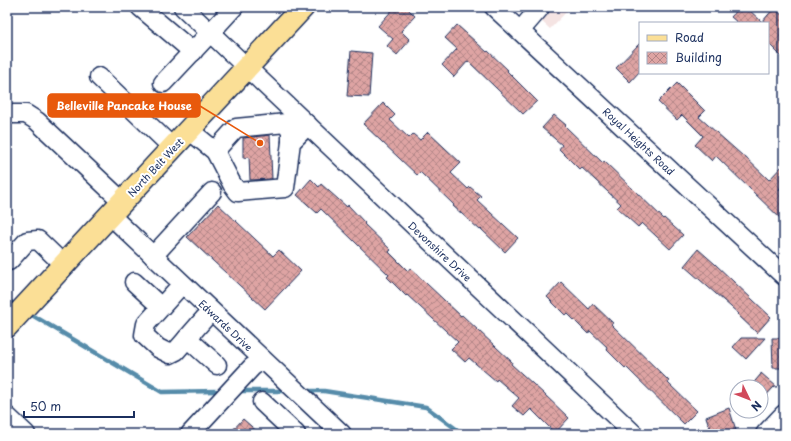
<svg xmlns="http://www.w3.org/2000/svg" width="791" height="441" viewBox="0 0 791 441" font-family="'Playpen Sans',sans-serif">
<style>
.built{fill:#f5e4e3}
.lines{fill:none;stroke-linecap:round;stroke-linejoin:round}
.stream{stroke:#568caa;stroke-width:4.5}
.building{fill:url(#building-cross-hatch);stroke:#1b2f5e}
.minor-casing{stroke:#1b2f5e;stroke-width:21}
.major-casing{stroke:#1b2f5e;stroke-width:25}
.minor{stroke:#fff;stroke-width:18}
.major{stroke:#fbdf96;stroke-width:22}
.labels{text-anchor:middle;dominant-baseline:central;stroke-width:4;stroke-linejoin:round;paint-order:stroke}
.street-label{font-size:10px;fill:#1b2f5e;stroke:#fff}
.leader{fill:none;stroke:#e8590c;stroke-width:1.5}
.callout-dot{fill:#e8590c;stroke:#fff;stroke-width:1.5}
.callout{fill:#e8590c;stroke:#e8590c;stroke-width:1.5}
.callout-label{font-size:11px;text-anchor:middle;font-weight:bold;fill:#fff}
</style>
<defs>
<pattern id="building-cross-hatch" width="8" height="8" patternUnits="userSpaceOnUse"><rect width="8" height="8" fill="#dea4a3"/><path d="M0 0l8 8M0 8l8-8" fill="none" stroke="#b38688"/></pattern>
</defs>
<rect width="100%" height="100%" fill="#fff"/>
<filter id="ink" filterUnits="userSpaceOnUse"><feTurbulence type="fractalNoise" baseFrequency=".025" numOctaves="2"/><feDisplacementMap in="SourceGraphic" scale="8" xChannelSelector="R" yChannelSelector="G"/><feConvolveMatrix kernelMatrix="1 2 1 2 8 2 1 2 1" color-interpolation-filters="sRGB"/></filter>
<g filter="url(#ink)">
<!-- built -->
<polygon class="built" points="526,7 571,7 550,29"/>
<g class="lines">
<!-- stream -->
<g class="stream">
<polyline points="7,300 18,306"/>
<polyline points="27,312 162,392 216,391"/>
<polyline points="237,391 287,391"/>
<polyline points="308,391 324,391 426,407 463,434"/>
</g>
</g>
<!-- building -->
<g class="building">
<polygon points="395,7 406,7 415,16 401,31 410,40 397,55 387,46 393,39 378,26"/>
<polygon points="740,7 746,7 762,22 774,8 784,17 784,59 768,43 768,23 738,23 731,17"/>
<polygon points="457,25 487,52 488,51 508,70 507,71 537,101 523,114 468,61 454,77 442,65 457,49 445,38"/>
<polygon points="640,43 640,71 630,82 616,68"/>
<polygon points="351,51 372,53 369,97 347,96"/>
<polygon points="677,83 705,111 699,117 743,156 744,156 769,180 784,164 784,184 779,189 784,193 784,222 716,156 712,161 695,145 703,136 682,115 677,120 658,102"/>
<polygon points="383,103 395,115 390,120 409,138 413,134 420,140 428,132 461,163 451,173 468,189 470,187 481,196 477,200 518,238 505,252 481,229 480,230 453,206 454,205 420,172 417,175 363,124"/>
<polygon points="554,115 566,125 565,126 603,163 604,161 664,219 664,218 683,235 670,249 642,223 638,227 617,208 621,204 582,168 580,170 559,149 562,145 542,128"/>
<polygon points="270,135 272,179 250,180 249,157 243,158 243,138"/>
<polygon points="311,179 319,187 321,184 347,207 348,205 365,223 364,224 391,250 389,252 408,271 410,268 461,316 462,315 512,362 511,364 544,394 569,418 555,433 531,409 524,416 512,406 519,398 497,379 496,381 469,358 465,362 451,349 458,342 407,295 406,296 387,277 389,275 321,209 317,213 297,195"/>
<polygon points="218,204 273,256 279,250 301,271 265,309 187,237"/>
<polygon points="698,249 715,264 771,317 757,333 738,315 739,314 684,266"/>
<polygon points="561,282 589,309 593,304 613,323 611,324 669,381 668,383 697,411 684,424 626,367 625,368 606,349 607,347 590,331 588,334 567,313 565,315 547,297"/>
<polygon points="741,338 765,338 746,359 733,347"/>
<polygon points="772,338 784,338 784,368 773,368"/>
<polygon points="761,373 777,387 774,387 761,401 761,387 750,387 761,374"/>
<polygon points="729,408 736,430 724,434 712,434 706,417"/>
<polygon points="243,419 260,434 229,434"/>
</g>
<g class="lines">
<defs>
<g id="minor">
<polyline points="140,7 193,52"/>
<polyline points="183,7 634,434"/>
<polyline points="494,7 784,276"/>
<polyline points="520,31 539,9 540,7"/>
<polyline points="99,77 173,148"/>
<polyline points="163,83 210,33 234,7"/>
<polyline points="7,114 26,114 37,121 123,202"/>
<polyline points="189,130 215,151 232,184 238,192 285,188 291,142 308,125"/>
<polyline points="215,151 236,128 286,123 291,128 291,142"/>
<polyline points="110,215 342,434"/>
<polyline points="153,256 212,192"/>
<polyline points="7,261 9,261 27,241 38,240 64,265"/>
<polyline points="134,282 161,307"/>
<polyline points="182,284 146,324 144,335 158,348 170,354 176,351 211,311"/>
<polyline points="187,338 217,365"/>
<polyline points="262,402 296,434"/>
<polyline points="7,416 26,434"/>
<polyline points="190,434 252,367 262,360"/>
<polyline points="765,434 784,414"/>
</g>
<polyline id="major" points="7,326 303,7"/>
</defs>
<!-- minor casing -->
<use href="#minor" class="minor-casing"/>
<!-- major casing -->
<use href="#major" class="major-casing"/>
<!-- minor -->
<use href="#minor" class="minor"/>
<!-- major -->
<use href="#major" class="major"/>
</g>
</g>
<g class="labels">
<!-- street labels -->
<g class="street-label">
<text transform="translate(639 141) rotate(43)">Royal Heights Road</text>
<text transform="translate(155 167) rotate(-47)">North Belt West</text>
<text transform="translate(440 251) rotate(43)">Devonshire Drive</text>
<text transform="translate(226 325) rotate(43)">Edwards Drive</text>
</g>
</g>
<!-- callouts -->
<path class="leader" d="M260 143L200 106"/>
<circle class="callout-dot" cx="260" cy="143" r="4"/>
<rect class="callout" x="48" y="94" width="152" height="23" rx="4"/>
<g class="callout-label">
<text x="124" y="110">Belleville Pancake House</text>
</g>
<!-- margin -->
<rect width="791" height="441" fill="none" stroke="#fff" stroke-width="24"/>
<rect x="12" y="12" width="767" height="417" fill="none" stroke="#1b2f5e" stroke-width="1.5" filter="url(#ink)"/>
<!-- legend -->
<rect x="639" y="22" width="130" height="52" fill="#ffffff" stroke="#a4acbf"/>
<rect x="647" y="35" width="20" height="6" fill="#fbdf96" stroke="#a4acbf"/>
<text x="675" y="42" font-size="12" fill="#1b2f5e">Road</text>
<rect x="647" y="52" width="20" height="12" fill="url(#building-cross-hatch)" stroke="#a4acbf"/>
<text x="675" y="62" font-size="12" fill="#1b2f5e">Building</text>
<!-- north arrow -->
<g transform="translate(749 399) rotate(133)"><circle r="19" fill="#ffffff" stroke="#a4acbf"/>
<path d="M0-3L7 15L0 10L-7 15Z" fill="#d1495b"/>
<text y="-6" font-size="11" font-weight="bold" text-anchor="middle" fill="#1b2f5e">N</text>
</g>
<!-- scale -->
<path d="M24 411v6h110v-6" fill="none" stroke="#1b2f5e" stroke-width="2"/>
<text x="30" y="411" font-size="12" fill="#1b2f5e" stroke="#ffffff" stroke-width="3" paint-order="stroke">50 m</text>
</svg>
